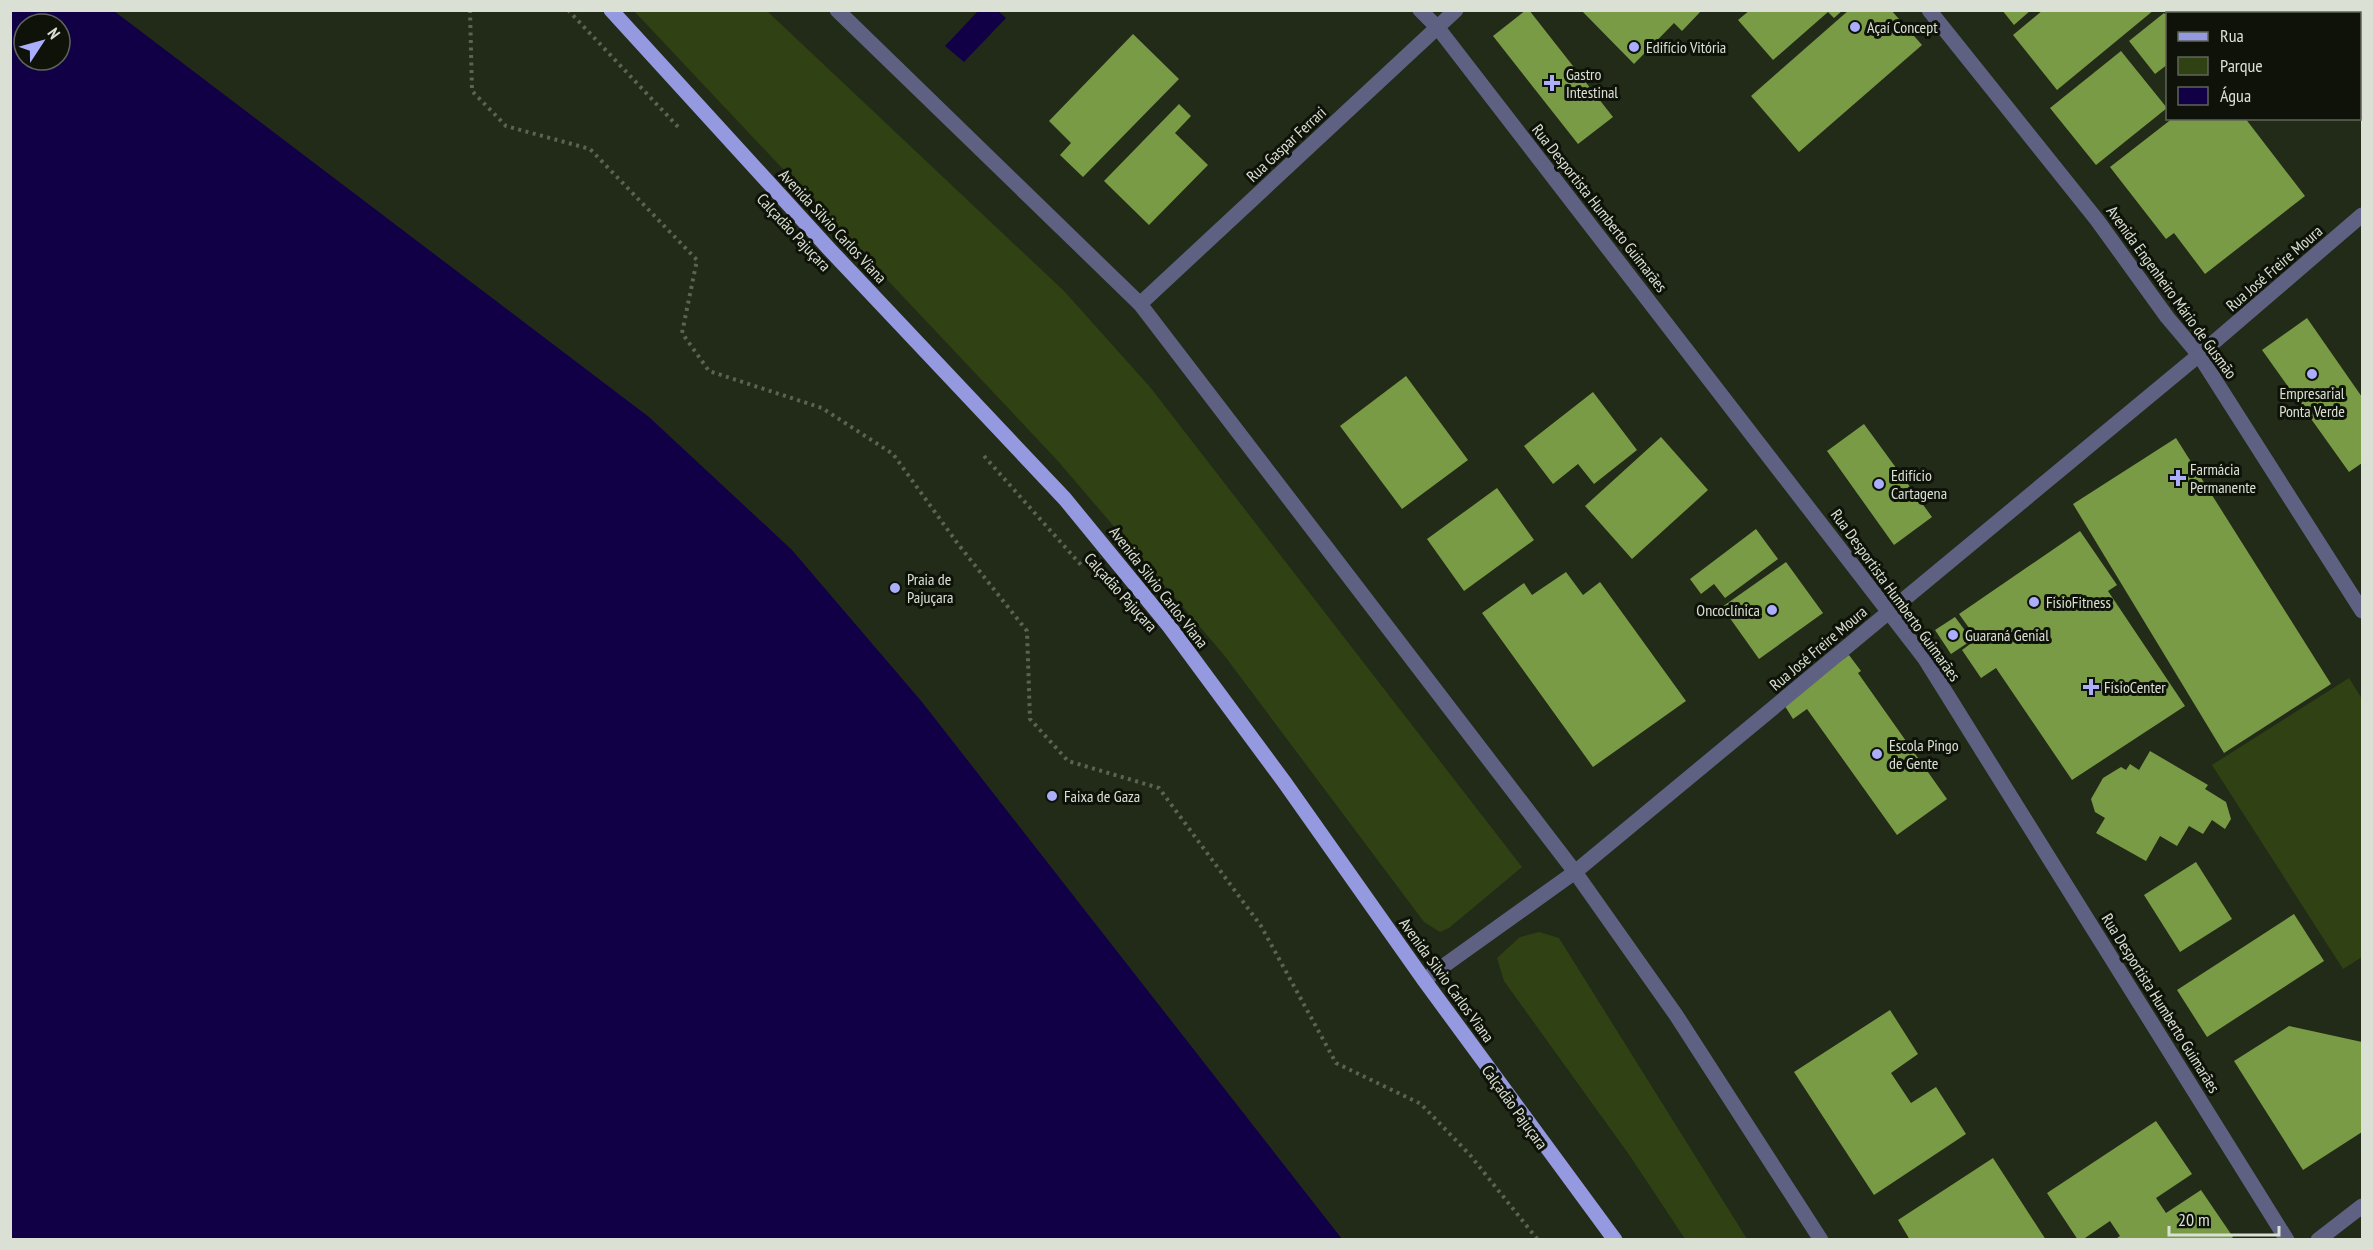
<svg xmlns="http://www.w3.org/2000/svg" width="2373" height="1250" viewBox="0 0 2373 1250" font-family="'PT Sans Narrow',sans-serif">
<style>
.green{fill:#304114}
.water{fill:#120047;fill-rule:evenodd}
.building{fill:#799b46}
.lines{fill:none;stroke-linecap:round;stroke-linejoin:round}
.path{stroke:#5b6351;stroke-width:4;stroke-dasharray:3 4.5;stroke-linecap:butt}
.minor{stroke:#5f6183;stroke-width:15}
.major{stroke:#9599df;stroke-width:15}
.poi-dot{fill:#abaffb;stroke:#0e1209;stroke-width:2}
.labels{text-anchor:middle;dominant-baseline:central;stroke-width:6;stroke-linejoin:round;paint-order:stroke}
.poi-label{font-size:16px;fill:#dae1d4;stroke:#0e1209;text-anchor:start}
.street-label{font-size:16px;fill:#dae1d4;stroke:#0e1209}
</style>
<rect width="100%" height="100%" fill="#222b17"/>
<!-- green -->
<g class="green">
<polygon points="634,11 767,11 1064,291 1150,387 1522,867 1449,928 1440,932 1424,922 1224,655 1057,460"/>
<polygon points="2349,678 2362,699 2362,957 2343,969 2212,765"/>
<polygon points="1539,932 1559,938 1747,1239 1685,1239 1630,1156 1504,981 1497,958 1520,937"/>
</g>
<!-- water -->
<g class="water">
<polygon points="979,10 998,11 1006,18 964,62 945,46"/>
<path d="M10,11H114L649,417L792,550L922,702L1342,1239H11ZM24,24H60V60H24Z"/>
</g>
<!-- building -->
<g class="building">
<polygon points="1526,10 1529,10 1613,117 1578,144 1493,36"/>
<polygon points="1581,10 1702,10 1682,31 1674,23 1634,64"/>
<polygon points="1750,10 1843,10 1834,18 1828,12 1773,60 1738,20"/>
<polygon points="1849,10 1891,10 1922,45 1799,152 1751,96"/>
<polygon points="2002,10 2031,10 2014,25"/>
<polygon points="2043,10 2154,10 2057,90 2013,35"/>
<polygon points="2164,13 2168,17 2168,64 2155,74 2129,41"/>
<polygon points="1133,34 1179,79 1083,177 1060,155 1071,143 1049,121"/>
<polygon points="2121,51 2167,108 2096,165 2050,108"/>
<polygon points="1179,104 1191,116 1175,133 1208,165 1149,225 1104,181"/>
<polygon points="2173,118 2245,118 2305,196 2205,274 2174,233 2166,239 2110,167"/>
<polygon points="2307,318 2362,397 2362,463 2349,472 2262,350"/>
<polygon points="1406,376 1468,460 1402,509 1340,426"/>
<polygon points="1593,392 1637,450 1594,484 1578,464 1553,484 1524,446"/>
<polygon points="1864,424 1932,517 1894,545 1827,451"/>
<polygon points="1661,437 1708,490 1632,559 1585,506"/>
<polygon points="2176,438 2331,684 2224,753 2073,504"/>
<polygon points="1497,488 1534,540 1464,591 1427,539"/>
<polygon points="1756,529 1778,559 1725,598 1714,584 1701,594 1690,579"/>
<polygon points="2080,531 2117,585 2108,591 2185,706 2072,780 1996,668 1981,678 1962,650 1977,639 1959,614"/>
<polygon points="1786,562 1823,613 1759,659 1722,607"/>
<polygon points="1566,572 1583,595 1600,582 1686,701 1593,767 1482,613 1524,583 1532,595"/>
<polygon points="1955,617 1972,640 1951,654 1935,630"/>
<polygon points="1849,655 1861,671 1858,673 1947,799 1897,835 1807,709 1793,719 1783,703"/>
<polygon points="2150,751 2208,785 2205,789 2226,802 2231,819 2225,829 2212,820 2203,834 2189,826 2177,846 2160,836 2146,861 2096,833 2105,818 2095,812 2091,799 2103,778 2121,767 2126,770 2130,764 2139,770"/>
<polygon points="2196,862 2232,919 2180,952 2144,895"/>
<polygon points="2294,914 2324,961 2207,1037 2177,990"/>
<polygon points="1890,1010 1918,1054 1891,1073 1911,1103 1936,1087 1966,1134 1874,1195 1794,1072"/>
<polygon points="2289,1026 2362,1042 2362,1132 2303,1170 2234,1061"/>
<polygon points="2156,1121 2192,1174 2156,1198 2166,1213 2201,1190 2233,1237 2229,1240 2114,1240 2120,1236 2110,1221 2082,1240 2078,1240 2047,1193"/>
<polygon points="1993,1158 2046,1240 1910,1240 1898,1220"/>
</g>
<g class="lines">
<!-- path -->
<g class="path">
<polyline points="470,10 472,91 506,126 590,149 697,260 682,333 709,371 822,408 893,454 958,544 1027,631 1030,719 1068,761 1159,788 1261,926 1336,1063 1421,1104 1470,1155 1538,1240"/>
<polyline points="568,10 681,130"/>
<polyline points="984,456 1081,565"/>
</g>
<!-- minor -->
<g class="minor">
<polyline points="837,10 1140,304 1575,872 1676,1015 1821,1240"/>
<polyline points="1420,10 1438,28 1925,659 2287,1240"/>
<polyline points="1929,10 2097,220 2167,317 2199,355 2362,611"/>
<polyline points="1140,304 1456,10"/>
<polyline points="1424,980 1575,872 2199,355 2362,215"/>
<polyline points="2318,1240 2362,1206"/>
</g>
<!-- major -->
<polyline class="major" points="611,10 831,251 1065,499 1169,626 1285,783 1424,980 1615,1240"/>
</g>
<!-- markers -->
<g class="poi-dot">
<circle cx="1855" cy="27" r="6"/>
<circle cx="1634" cy="47" r="6"/>
<path d="M1549 74h6v6h6v6h-6v6h-6v-6h-6v-6h6z"/>
<circle cx="2312" cy="374" r="6"/>
<path d="M2175 469h6v6h6v6h-6v6h-6v-6h-6v-6h6z"/>
<circle cx="1879" cy="484" r="6"/>
<circle cx="895" cy="588" r="6"/>
<circle cx="2034" cy="602" r="6"/>
<circle cx="1772" cy="610" r="6"/>
<circle cx="1953" cy="635" r="6"/>
<path d="M2088 678h6v6h6v6h-6v6h-6v-6h-6v-6h6z"/>
<circle cx="1877" cy="754" r="6"/>
<circle cx="1052" cy="796" r="6"/>
</g>
<g class="labels">
<!-- poi labels -->
<g class="poi-label">
<text x="1867" y="27">Açaí Concept</text>
<text x="1646" y="47">Edifício Vitória</text>
<text x="1566" y="74">Gastro<tspan x="1566" dy="18">Intestinal</tspan></text>
<text x="2312" y="393" text-anchor="middle">Empresarial<tspan x="2312" dy="18">Ponta Verde</tspan></text>
<text x="2190" y="469">Farmácia<tspan x="2190" dy="18">Permanente</tspan></text>
<text x="1891" y="475">Edifício<tspan x="1891" dy="18">Cartagena</tspan></text>
<text x="907" y="579">Praia de<tspan x="907" dy="18">Pajuçara</tspan></text>
<text x="2046" y="602">FisioFitness</text>
<text x="1760" y="610" text-anchor="end">Oncoclínica</text>
<text x="1965" y="635">Guaraná Genial</text>
<text x="2104" y="687">FisioCenter</text>
<text x="1889" y="745">Escola Pingo<tspan x="1889" dy="18">de Gente</tspan></text>
<text x="1064" y="796">Faixa de Gaza</text>
</g>
<!-- street labels -->
<g class="street-label">
<text transform="translate(1286 144) rotate(-43)">Rua Gaspar Ferrari</text>
<text transform="translate(1600 208) rotate(52)">Rua Desportista Humberto Guimarães</text>
<text transform="translate(833 226) rotate(47)">Avenida Silvio Carlos Viana</text>
<text transform="translate(794 232) rotate(47)">Calçadão Pajuçara</text>
<text transform="translate(2274 268) rotate(-41)">Rua José Freire Moura</text>
<text transform="translate(2172 292) rotate(54)">Avenida Engenheiro Mário de Gusmão</text>
<text transform="translate(1159 587) rotate(52)">Avenida Silvio Carlos Viana</text>
<text transform="translate(1121 592) rotate(48)">Calçadão Pajuçara</text>
<text transform="translate(1896 595) rotate(54)">Rua Desportista Humberto Guimarães</text>
<text transform="translate(1818 648) rotate(-40)">Rua José Freire Moura</text>
<text transform="translate(1447 980) rotate(54)">Avenida Silvio Carlos Viana</text>
<text transform="translate(2161 1003) rotate(58)">Rua Desportista Humberto Guimarães</text>
<text transform="translate(1515 1107) rotate(54)">Calçadão Pajuçara</text>
</g>
</g>
<!-- border -->
<rect width="2373" height="1250" fill="none" stroke="#dae1d4" stroke-width="24"/>
<!-- legend -->
<rect x="2166" y="12" width="195" height="108" fill="#0e1209" stroke="#60655a" stroke-width="1.5"/>
<rect x="2178" y="32" width="30" height="9" fill="#9599df" stroke="#60655a" stroke-width="1.5"/>
<text x="2220" y="42" font-size="18" fill="#dae1d4">Rua</text>
<rect x="2178" y="57" width="30" height="18" fill="#304114" stroke="#60655a" stroke-width="1.5"/>
<text x="2220" y="72" font-size="18" fill="#dae1d4">Parque</text>
<rect x="2178" y="87" width="30" height="18" fill="#120047" stroke="#60655a" stroke-width="1.5"/>
<text x="2220" y="102" font-size="18" fill="#dae1d4">Água</text>
<!-- north arrow -->
<g transform="translate(42 42) rotate(54)"><circle r="28" fill="#0e1209" stroke="#60655a" stroke-width="1.5"/>
<path d="M0-4.5L10 22L0 15L-10 22Z" fill="#abaffb"/>
<text y="-9" font-size="16" font-weight="bold" text-anchor="middle" fill="#dae1d4">N</text>
</g>
<!-- scale -->
<path d="M2169 1226v9h110v-9" fill="none" stroke="#dae1d4" stroke-width="3"/>
<text x="2178" y="1226" font-size="18" fill="#dae1d4" stroke="#0e1209" stroke-width="4.5" paint-order="stroke">20 m</text>
</svg>
